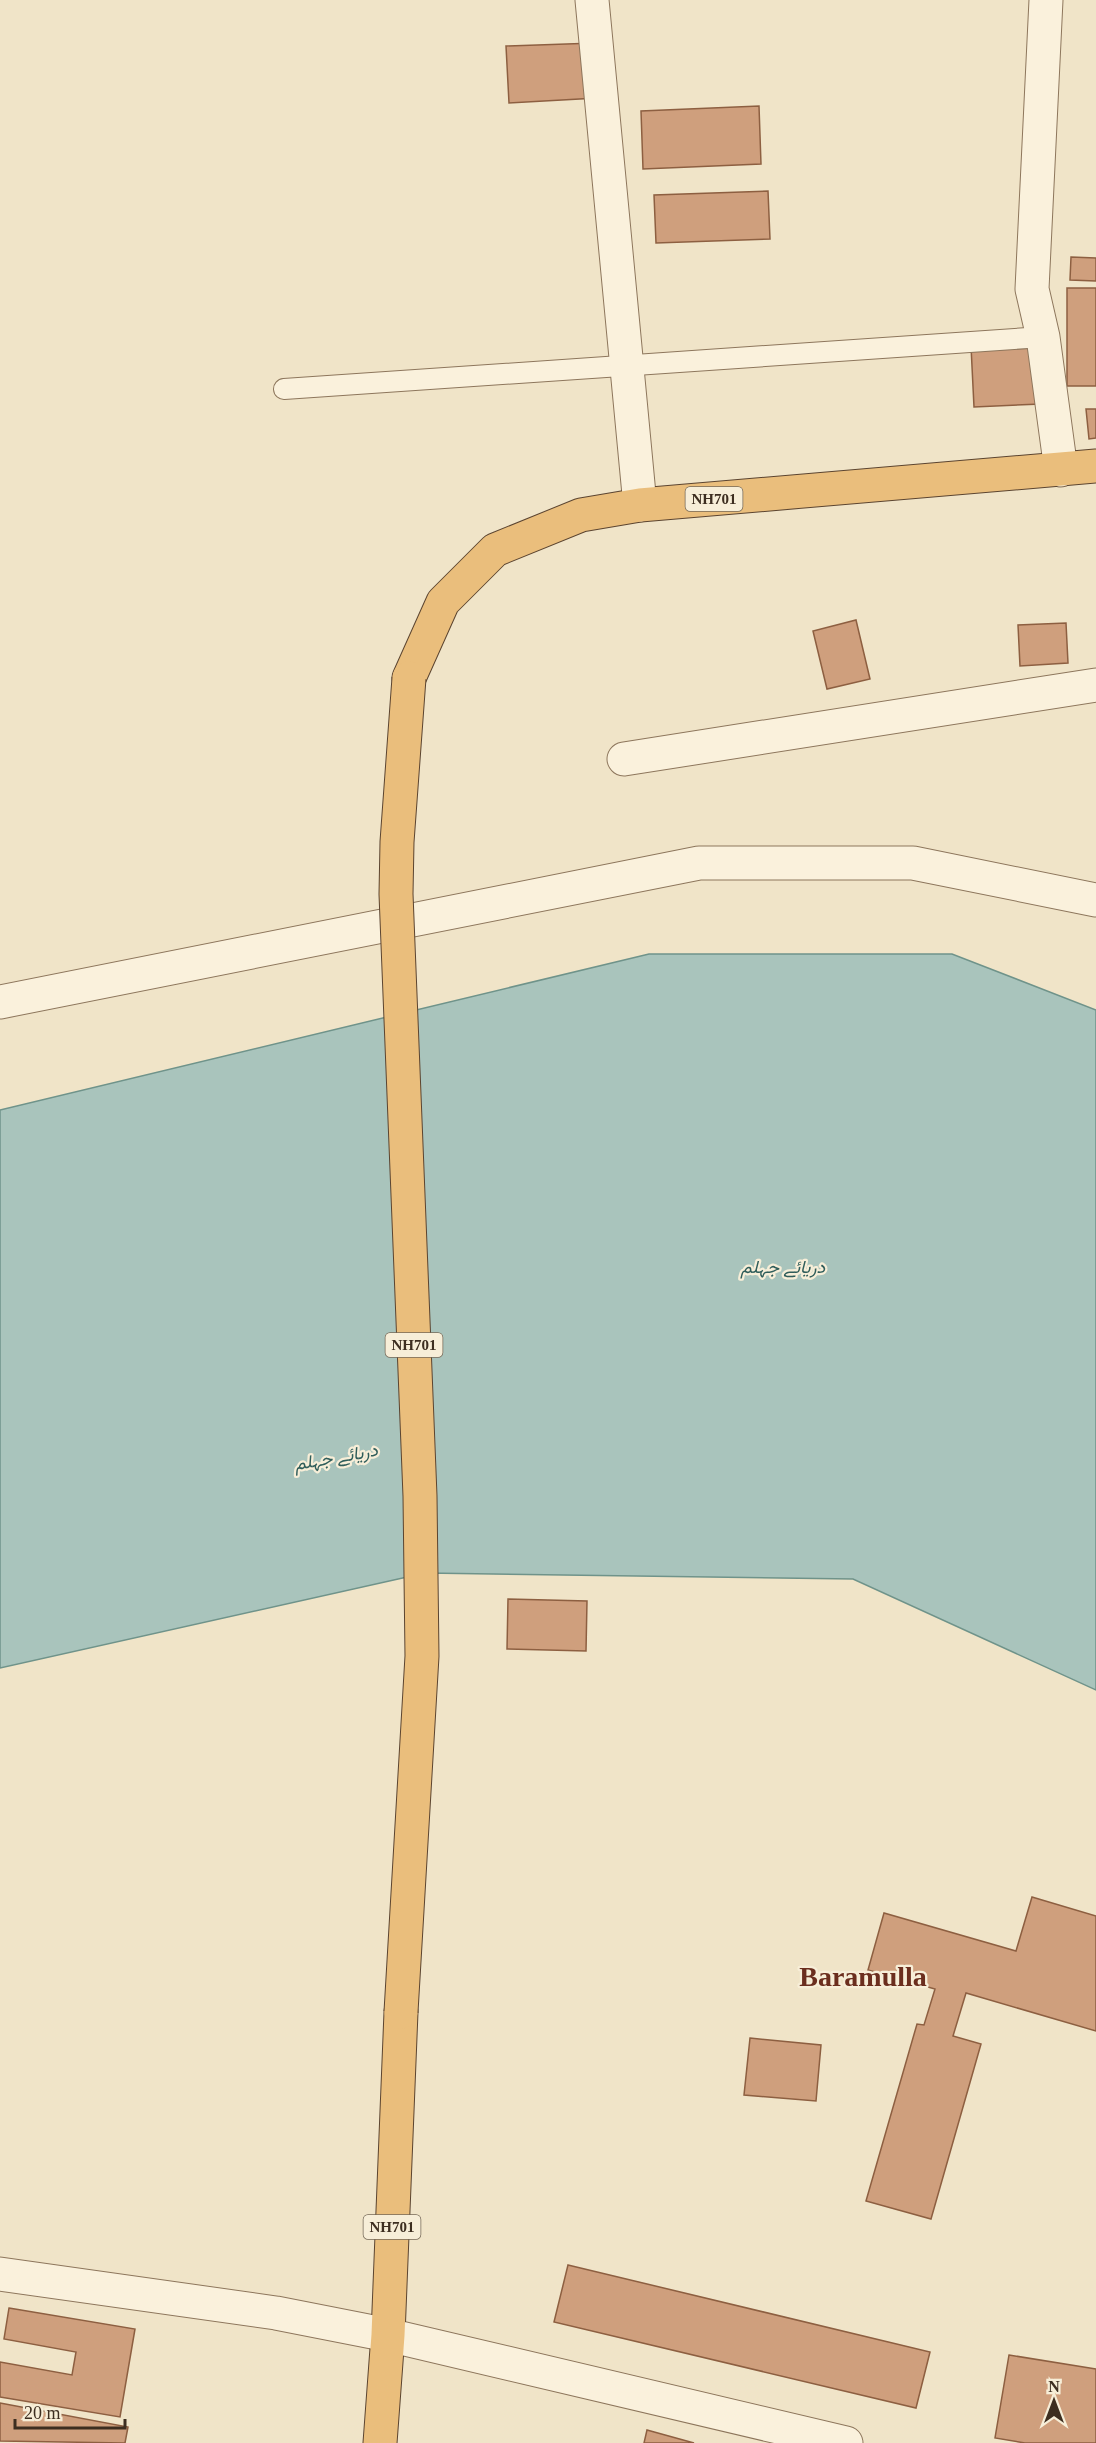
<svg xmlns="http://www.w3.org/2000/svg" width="1096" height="2443" viewBox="0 0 1096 2443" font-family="'Times New Roman',Vazirmatn,serif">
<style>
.water{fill:#a9c4bc;stroke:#6f938a;stroke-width:1.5}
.building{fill:#cf9f7d;stroke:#8d5f41;stroke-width:1.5}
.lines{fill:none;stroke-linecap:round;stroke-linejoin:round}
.service-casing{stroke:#8d765c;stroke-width:22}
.minor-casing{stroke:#8d765c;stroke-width:35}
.tertiary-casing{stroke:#8d765c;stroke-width:35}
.trunk-casing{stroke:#5b4430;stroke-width:35}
.service{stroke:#faf1dc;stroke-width:20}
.minor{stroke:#faf1dc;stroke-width:33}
.tertiary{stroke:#faf1dc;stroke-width:33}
.trunk{stroke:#eabe7c;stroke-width:33}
.trunk-bridge-casing{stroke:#5b4430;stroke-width:35;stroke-linecap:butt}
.trunk-bridge{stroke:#eabe7c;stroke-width:33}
.labels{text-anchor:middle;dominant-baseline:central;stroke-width:4.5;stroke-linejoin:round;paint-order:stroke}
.shield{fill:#f7eed8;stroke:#756857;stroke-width:1.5}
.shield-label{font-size:15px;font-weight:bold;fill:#3d2e20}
.water-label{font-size:18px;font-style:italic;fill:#2f5d5a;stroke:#f7eed8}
.town-label{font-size:28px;font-weight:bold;fill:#6b2e1e;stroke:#f7eed8}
</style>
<rect width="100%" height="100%" fill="#f0e4c8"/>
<!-- water -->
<polygon class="water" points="649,954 952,954 1096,1010 1096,1690 853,1579 425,1573 0,1668 0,1110"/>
<!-- building -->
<g class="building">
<polygon points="595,43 597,98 509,103 506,46"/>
<polygon points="759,106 761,164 643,169 641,111"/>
<polygon points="768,191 770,239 656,243 654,195"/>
<polygon points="1071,257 1096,258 1096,281 1070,280"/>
<rect x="1067" y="288" width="29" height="98"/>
<polygon points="1039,344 1041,404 974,407 971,346"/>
<polygon points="1086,409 1096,409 1096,438 1089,439"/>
<polygon points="856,620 870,679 827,689 813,631"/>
<polygon points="1066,623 1068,663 1020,666 1018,625"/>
<polygon points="508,1599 587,1601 586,1651 507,1649"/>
<polygon points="1032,1897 1096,1916 1096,2031 966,1993 953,2036 981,2044 931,2219 866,2201 917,2024 924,2025 935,1989 868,1970 884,1913 1016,1951"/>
<polygon points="750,2038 821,2045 816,2101 744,2095"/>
<polygon points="568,2265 930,2352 916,2408 554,2322"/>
<polygon points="9,2308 135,2329 120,2417 0,2397 0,2362 72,2375 76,2352 4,2339"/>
<polygon points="1009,2355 1096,2369 1096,2443 1025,2443 995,2438"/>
<polygon points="0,2403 128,2427 125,2443 0,2441"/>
<polygon points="647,2430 694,2443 644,2443"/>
</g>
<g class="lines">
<defs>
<polyline id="service" points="284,389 1043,337"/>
<g id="minor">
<polyline points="592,0 640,505"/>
<polyline points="1046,0 1032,289 1043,337 1061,470"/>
<polyline points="624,759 1096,685"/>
</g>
<g id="tertiary">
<polyline points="0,1002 699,863 913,863 1096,900"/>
<polyline points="0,2274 276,2313 388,2335 846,2443"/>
</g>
<g id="trunk">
<polyline points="409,678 443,602 495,550 581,515 640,505 1096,466"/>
<polyline points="380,2443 388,2335 401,2012"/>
</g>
</defs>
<!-- service casing -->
<use href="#service" class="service-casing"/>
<!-- minor casing -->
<use href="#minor" class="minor-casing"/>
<!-- tertiary casing -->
<use href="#tertiary" class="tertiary-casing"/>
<!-- trunk casing -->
<use href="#trunk" class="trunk-casing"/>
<!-- service -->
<use href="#service" class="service"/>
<!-- minor -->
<use href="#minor" class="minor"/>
<!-- tertiary -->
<use href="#tertiary" class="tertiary"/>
<!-- trunk -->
<use href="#trunk" class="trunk"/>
<defs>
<polyline id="trunk-bridge" points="401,2012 422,1656 420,1496 396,894 397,842 409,678"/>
</defs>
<!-- trunk-bridge casing -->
<use href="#trunk-bridge" class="trunk-bridge-casing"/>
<!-- trunk-bridge -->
<use href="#trunk-bridge" class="trunk-bridge"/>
</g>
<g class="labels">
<!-- shield labels -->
<g class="shield">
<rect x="685.5" y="487" width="57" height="24" rx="4.5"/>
<rect x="385.5" y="1333" width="57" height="24" rx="4.5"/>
<rect x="363.5" y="2215" width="57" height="24" rx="4.5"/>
</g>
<g class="shield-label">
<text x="714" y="499">NH701</text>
<text x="414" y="1345">NH701</text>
<text x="392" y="2227">NH701</text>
</g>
<!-- water labels -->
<g class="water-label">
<text x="783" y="1267">دریائے جہلم</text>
<text transform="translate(336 1457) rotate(-10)">دریائے جہلم</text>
</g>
<!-- town labels -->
<g class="town-label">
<text x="863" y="1976">Baramulla</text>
</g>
</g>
<!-- north arrow -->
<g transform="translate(1054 2401)" stroke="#f7eed8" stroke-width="4.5" paint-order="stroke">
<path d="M0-4.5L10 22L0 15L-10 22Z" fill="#3d2e20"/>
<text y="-9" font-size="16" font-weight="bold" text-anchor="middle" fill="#3d2e20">N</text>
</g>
<!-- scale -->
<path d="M15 2419v9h110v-9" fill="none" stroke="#3d2e20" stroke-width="3"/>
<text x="24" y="2419" font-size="18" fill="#3d2e20" stroke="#f7eed8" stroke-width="4.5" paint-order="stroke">20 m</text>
</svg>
